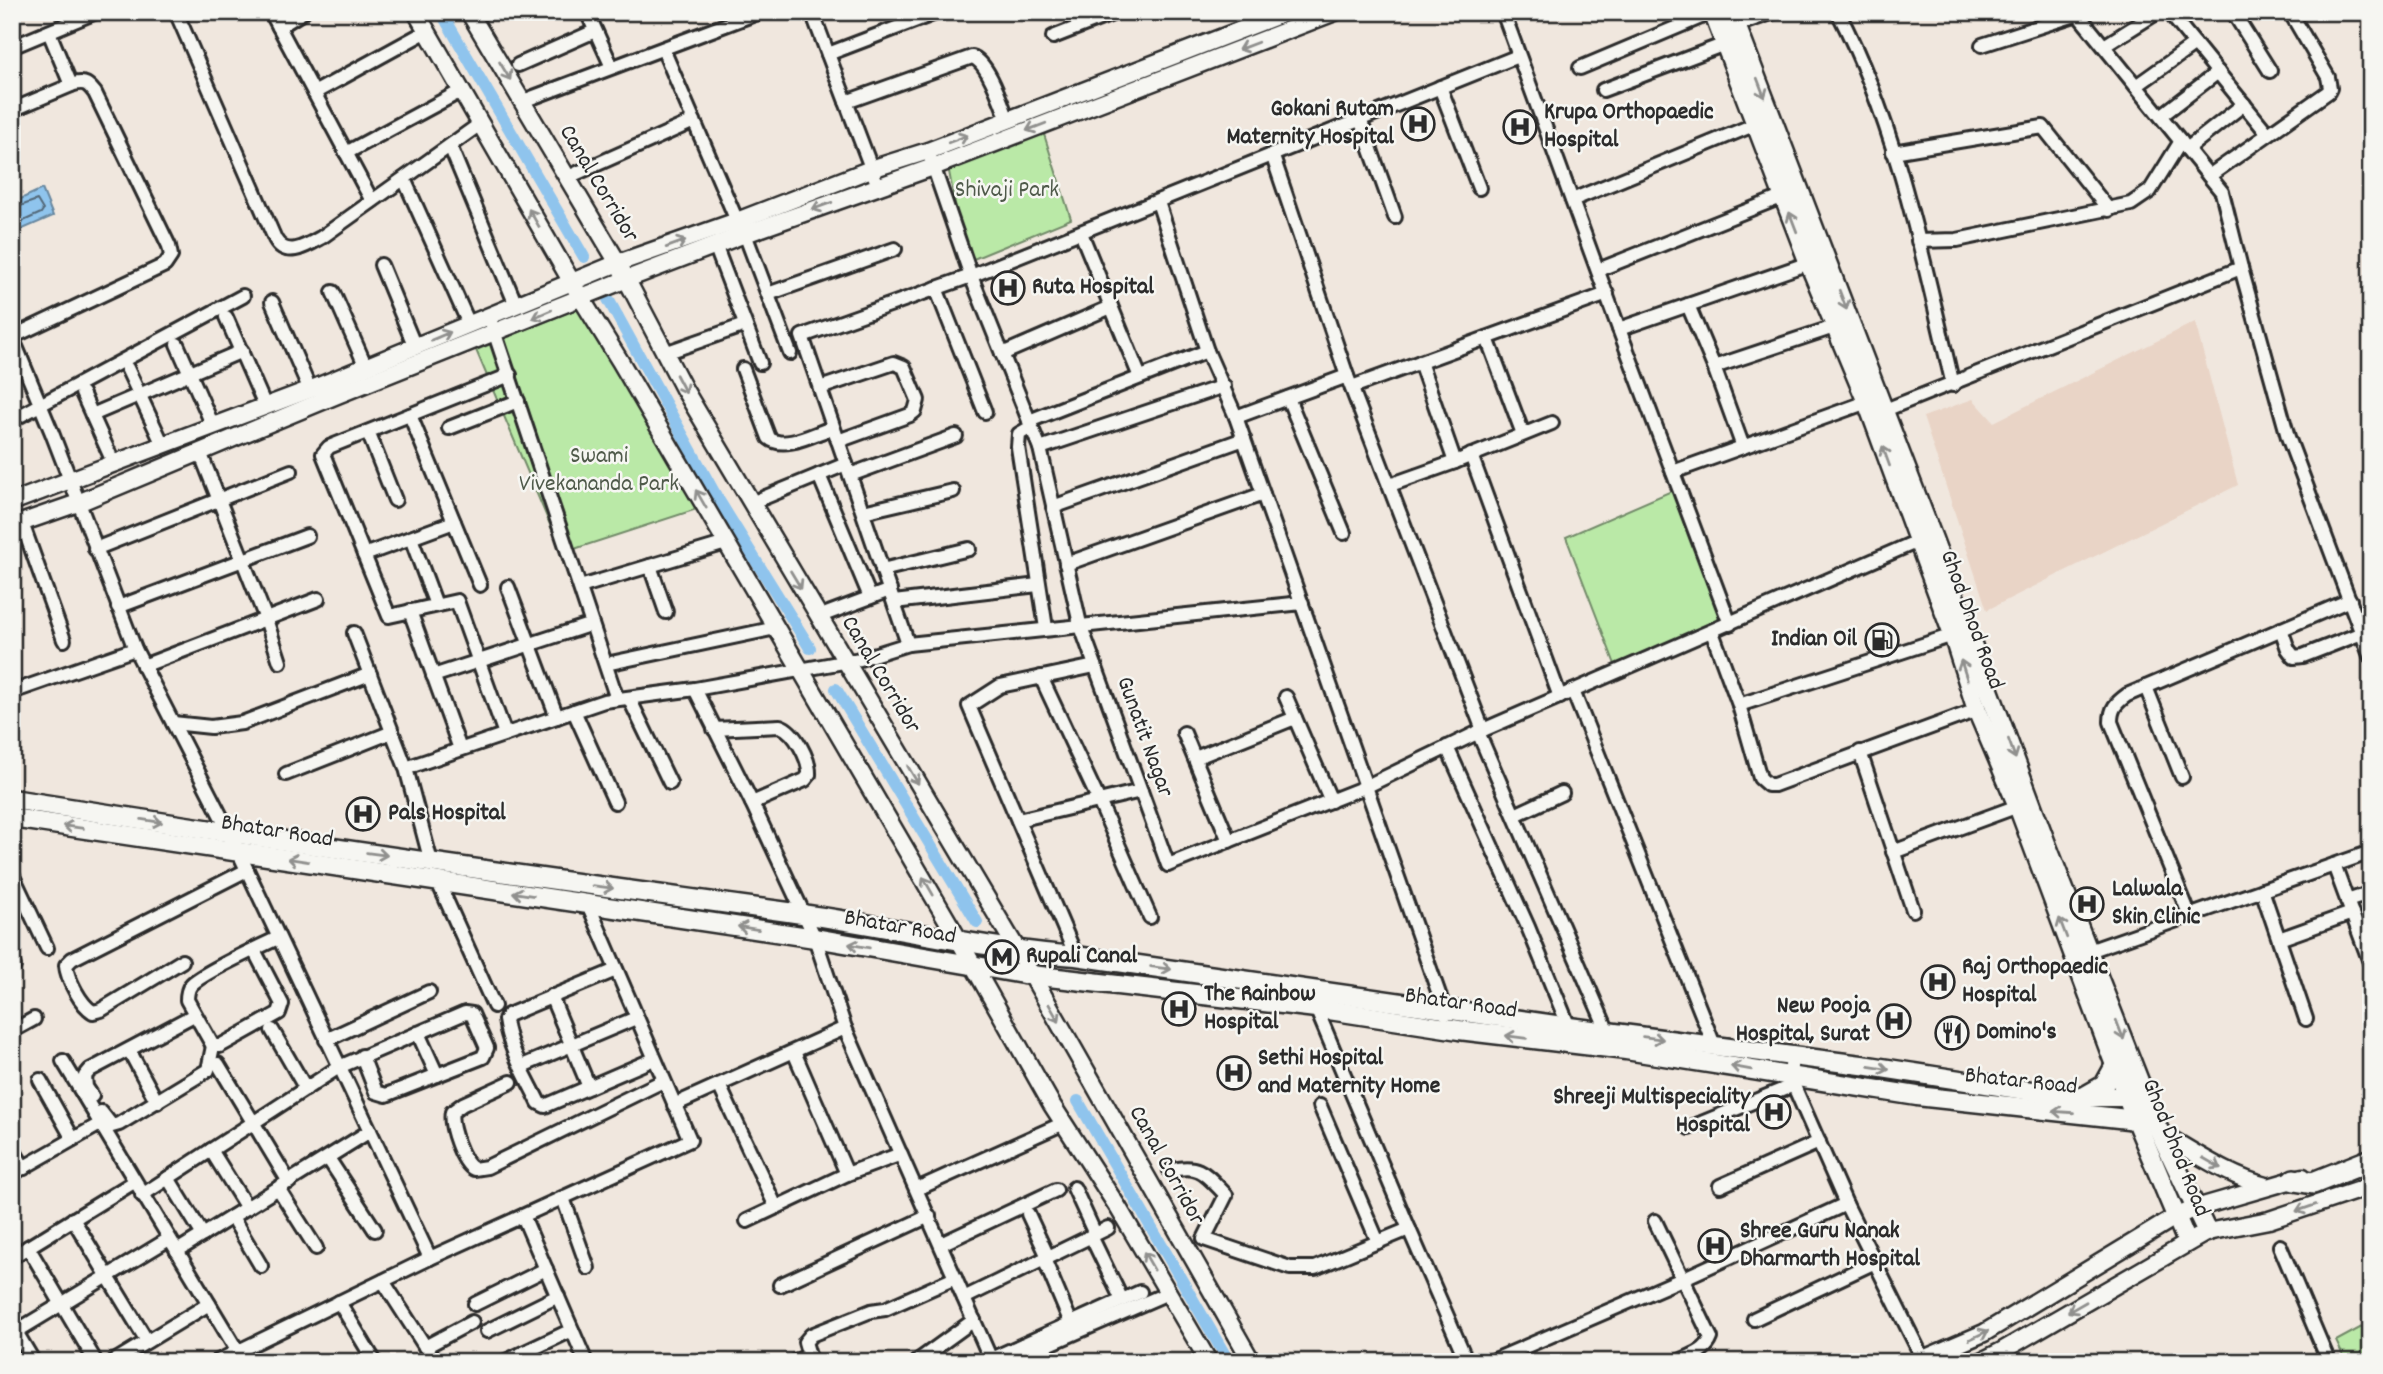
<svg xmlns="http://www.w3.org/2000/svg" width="2383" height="1374" viewBox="0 0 2383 1374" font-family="Dekko,sans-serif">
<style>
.built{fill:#e9d4c6}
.green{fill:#bae9a7;stroke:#728a69;stroke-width:2}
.water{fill:#8fc4ed;stroke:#67879f;stroke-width:2}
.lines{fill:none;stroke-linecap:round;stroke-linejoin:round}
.shore{stroke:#536879;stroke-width:2}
.canal{stroke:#8fc4ed;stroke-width:12}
.minor-casing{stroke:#2b2b2b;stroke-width:18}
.tertiary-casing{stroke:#2b2b2b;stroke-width:21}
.secondary-casing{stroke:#2b2b2b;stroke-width:23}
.trunk-casing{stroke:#2b2b2b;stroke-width:26}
.minor{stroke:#f6f6f2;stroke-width:12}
.tertiary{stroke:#f6f6f2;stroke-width:16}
.secondary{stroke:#f6f6f2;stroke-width:18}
.trunk{stroke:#f6f6f2;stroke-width:21}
.oneway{stroke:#90908e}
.labels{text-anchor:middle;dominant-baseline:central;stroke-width:5;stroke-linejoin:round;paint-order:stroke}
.poi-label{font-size:24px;font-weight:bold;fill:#2b2b2b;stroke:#f6f6f2;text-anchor:start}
.street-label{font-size:24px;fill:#2b2b2b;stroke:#f6f6f2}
.park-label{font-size:24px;fill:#4f5a4a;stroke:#f6f6f2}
</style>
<rect width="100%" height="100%" fill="#f0e7de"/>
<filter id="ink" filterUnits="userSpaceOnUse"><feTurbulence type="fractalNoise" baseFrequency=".0143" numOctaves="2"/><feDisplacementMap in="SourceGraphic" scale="14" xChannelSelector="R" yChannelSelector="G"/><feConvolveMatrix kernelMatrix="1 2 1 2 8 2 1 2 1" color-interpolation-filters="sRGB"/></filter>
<g filter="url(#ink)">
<!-- built -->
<polygon class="built" points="2195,322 2238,485 1987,610 1923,417 1973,399 1994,422"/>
<!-- green -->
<g class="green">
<polygon points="1041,125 1071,219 966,262 947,161"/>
<polygon points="581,307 697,509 562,553 476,350"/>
<polygon points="1676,489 1725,621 1616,667 1566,537"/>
<polygon points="2371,1322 2371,1358 2363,1362 2346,1362 2336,1341"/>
</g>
<!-- water -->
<polygon class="water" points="42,189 53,216 16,232 12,224 12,203"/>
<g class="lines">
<!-- shore -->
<polyline class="shore" points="12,209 37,200 43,210 41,213 19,223 12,223"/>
<!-- canal -->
<g class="canal">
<polyline points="441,12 584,257"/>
<polyline points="608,299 716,496 810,648"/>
<polyline points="836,689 977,922"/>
<polyline points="1078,1101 1229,1362"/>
</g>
<defs>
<g id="minor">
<path d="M176,12L275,239C286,259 306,246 322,237L480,124"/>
<polyline points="271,12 372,201"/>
<polyline points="587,12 612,67"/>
<polyline points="812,12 878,186"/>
<polyline points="1503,12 1619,329 1730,624"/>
<path d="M1838,12C1898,128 1923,259 1953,385"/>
<polyline points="2076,12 2222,192 2241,268 2288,437 2371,658"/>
<polyline points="2169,12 2268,134"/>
<polyline points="2233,12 2270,71"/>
<polyline points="279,27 303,12"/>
<polyline points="1731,27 1774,12"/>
<polyline points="49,32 71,85"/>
<polyline points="1053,37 1117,12"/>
<polyline points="1982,45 2078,14"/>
<polyline points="2104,46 2158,12"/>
<polyline points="12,47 96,12"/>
<polyline points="663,49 737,221"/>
<polyline points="828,54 938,12"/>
<polyline points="518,65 595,31"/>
<polyline points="1580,68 1713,12"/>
<polyline points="2136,86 2195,44"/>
<polyline points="1440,87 1479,188"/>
<polyline points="1603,90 1725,44"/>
<polyline points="314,93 427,31"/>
<polyline points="523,101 760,12"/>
<path d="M846,102L972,57C988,61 1002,105 1008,120"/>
<path d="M12,110L74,84C85,81 88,84 95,93L169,246L171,256L165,265L12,337"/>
<polyline points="2161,116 2218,72"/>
<polyline points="1360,119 1395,217"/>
<polyline points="450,146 516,305"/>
<polyline points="2187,149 2244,104"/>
<polyline points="928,151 971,276 1040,448 1080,624 1168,865 1365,787 1483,730 1925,538"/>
<polyline points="1893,152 2043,127 2109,210"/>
<polyline points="346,153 461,91"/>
<polyline points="1272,154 1347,376 1483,730"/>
<polyline points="2209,176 2328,92 2330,88 2328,77 2290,12"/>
<polyline points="566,178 694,121"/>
<polyline points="404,179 469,324"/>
<polyline points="1572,200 1756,124"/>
<polyline points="1158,202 1207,351 1236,417 1446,1014"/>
<polyline points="1081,233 1140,377"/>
<polyline points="745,234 790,353"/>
<polyline points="1918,241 1957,240 2131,204 2150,191 2181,141"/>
<polyline points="715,245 760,363"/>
<polyline points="381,265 415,347"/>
<polyline points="1598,270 1784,196"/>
<polyline points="936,288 985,412"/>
<polyline points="333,292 366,367"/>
<polyline points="768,294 895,249"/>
<polyline points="272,302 310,390"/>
<polyline points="1688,305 1714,367 1834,327"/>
<polyline points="489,316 617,699"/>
<polyline points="226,317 265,406"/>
<polyline points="1619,329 1809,263"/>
<polyline points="12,337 52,433 135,649 230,834 430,1258"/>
<polyline points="1487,338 1523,434"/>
<polyline points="177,344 213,426"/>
<polyline points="665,353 745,325"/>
<polyline points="1002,354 1111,307"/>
<polyline points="1420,362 1455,462"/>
<polyline points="1714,367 1743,447"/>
<polyline points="127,368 163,445"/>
<path d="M743,369L769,438C784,451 815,433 832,428"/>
<polyline points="1352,387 1607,294"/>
<polyline points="820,388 894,363 904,367 918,400 915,411 910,415 838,441"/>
<polyline points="82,393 114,464"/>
<polyline points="1288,398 1344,533"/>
<polyline points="1885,410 2241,268"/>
<polyline points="92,415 242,351"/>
<polyline points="410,415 480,585"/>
<polyline points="1236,417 1347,376"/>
<polyline points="12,420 243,296"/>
<polyline points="1029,421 1207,351"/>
<polyline points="1031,427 1019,434 1018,447 1046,628"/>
<polyline points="449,428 518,401"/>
<polyline points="368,432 395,500"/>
<polyline points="1040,448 1224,386"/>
<polyline points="200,452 266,619 280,662"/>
<polyline points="1471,455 1560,697"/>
<polyline points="1673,472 1867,402"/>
<polyline points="819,475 870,597"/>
<polyline points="850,475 956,436"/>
<polyline points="1390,485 1455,462 1552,423"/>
<polyline points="751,503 846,464"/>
<polyline points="1053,507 1244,439"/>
<polyline points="863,512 953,491"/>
<polyline points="22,523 64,640"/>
<polyline points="411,538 436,605"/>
<polyline points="95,549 291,471"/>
<polyline points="364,555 454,522"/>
<polyline points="1066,564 1263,494"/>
<polyline points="650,566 666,612"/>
<polyline points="882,570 969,549"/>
<polyline points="508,587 557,717"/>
<polyline points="580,587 726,543"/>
<polyline points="894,602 1038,585"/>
<polyline points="118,607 307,536"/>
<polyline points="410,611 460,749"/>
<polyline points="818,617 890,590"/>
<polyline points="2281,629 2288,649 2294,657 2303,656 2362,633"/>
<polyline points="1712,632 1739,705 1760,778 1768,785 1774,785 1977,710"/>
<polyline points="354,633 406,768"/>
<polyline points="908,644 802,336 971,276 1518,56"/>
<polyline points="606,664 776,628"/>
<polyline points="143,666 318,599"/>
<polyline points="433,676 592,624"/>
<polyline points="1041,677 1099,801 1150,917"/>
<polyline points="2146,687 2182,777"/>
<polyline points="695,689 752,803 815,938 845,1028 992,1362"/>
<polyline points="1573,691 1714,1045"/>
<polyline points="12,692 135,649"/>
<polyline points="1286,697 1331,801"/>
<polyline points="629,698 670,783"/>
<polyline points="1739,705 1953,635"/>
<polyline points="574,711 615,802"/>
<polyline points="173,723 211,727 242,723 370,674"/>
<path d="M714,729L780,726C795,731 810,760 809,775L805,780L752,803"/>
<polyline points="1478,732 1608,1032"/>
<polyline points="1184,733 1229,841"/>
<polyline points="505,734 457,601 389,616 323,454 329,447 510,375"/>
<polyline points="1447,747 1528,927 1569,1027"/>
<polyline points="1860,752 1913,910"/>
<polyline points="1195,758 1295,718"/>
<polyline points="286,774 392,732"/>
<polyline points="1515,815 1562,793"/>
<polyline points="1018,820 1141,791"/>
<polyline points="1893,852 2018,806"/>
<polyline points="431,862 406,768 604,701 695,689 860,659 908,644 1302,603"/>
<polyline points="2334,865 2371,965"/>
<polyline points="12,874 47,948"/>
<polyline points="438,882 494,1006"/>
<polyline points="2262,890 2306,1019"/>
<polyline points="2347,901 2371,893"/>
<path d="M2190,916L2111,722C2111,708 2116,703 2127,695L2350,600"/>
<polyline points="2279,939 2352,913"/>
<path d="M254,950L282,1004L279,1013L220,1046H213L187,1000C187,995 188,989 191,985C201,973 261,946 278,938"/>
<polyline points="2089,951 2371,852"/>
<polyline points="1076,956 969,706 1000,686 1095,666"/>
<path d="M182,961L101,1010L93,1012C81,1005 67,979 66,965L72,959L247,870"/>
<polyline points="12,962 14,966"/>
<path d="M616,970L508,1015L505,1020C509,1049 527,1078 539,1103L545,1106L654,1059"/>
<polyline points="551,996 589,1087"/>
<polyline points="1316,1008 1409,1229 1467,1362"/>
<polyline points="272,1030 306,1089"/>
<polyline points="12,1031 34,1019"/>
<polyline points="418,1033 437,1075"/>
<polyline points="326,1040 429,992"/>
<polyline points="129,1050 157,1102"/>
<polyline points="794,1052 847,1174"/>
<polyline points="1792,1056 1790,1077 1846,1204 1923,1359"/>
<polyline points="63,1061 244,1362"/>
<polyline points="218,1064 289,1182"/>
<polyline points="522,1066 636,1018"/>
<polyline points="40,1080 73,1139"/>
<path d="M511,1082L463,1104L452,1112C449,1125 462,1163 474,1169L487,1167L663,1081"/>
<polyline points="719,1085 776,1207"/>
<polyline points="92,1096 86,1087 85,1076 90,1070 194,1015"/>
<polyline points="674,1105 845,1028"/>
<polyline points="1320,1106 1378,1242"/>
<polyline points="101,1112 112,1126 119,1124 208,1070 213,1046"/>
<polyline points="1689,1128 1794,1085"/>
<polyline points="12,1148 24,1168"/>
<polyline points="211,1150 247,1208"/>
<polyline points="328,1158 375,1230"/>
<path d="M1170,1171C1200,1162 1207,1176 1226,1195L1204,1239L1290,1268H1315L1409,1229"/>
<polyline points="12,1174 100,1124"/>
<polyline points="168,1178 203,1235"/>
<polyline points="1720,1186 1819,1142"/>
<polyline points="278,1188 316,1248"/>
<polyline points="1074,1188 1095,1234"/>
<polyline points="917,1189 1064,1123"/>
<polyline points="142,1195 339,1067 465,1013 472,1014 487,1048 483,1057 386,1095 376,1092 362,1056"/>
<polyline points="563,1198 588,1268"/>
<polyline points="1028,1214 1048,1257"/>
<polyline points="523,1216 586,1362"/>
<polyline points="232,1217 261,1266"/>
<polyline points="73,1219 147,1341"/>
<polyline points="747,1221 847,1174 901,1154"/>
<path d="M1655,1221L1711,1338C1706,1352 1690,1356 1677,1362"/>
<polyline points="1091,1236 1122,1300"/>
<polyline points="941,1244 1056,1190"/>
<polyline points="2280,1246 2329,1362"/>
<polyline points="28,1247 96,1362"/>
<polyline points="177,1251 370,1131"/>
<polyline points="12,1257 134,1182"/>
<polyline points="1044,1259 1071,1323"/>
<polyline points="383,1281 435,1362"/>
<polyline points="780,1285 929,1216"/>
<polyline points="964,1298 1108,1228"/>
<polyline points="339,1302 375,1362"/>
<polyline points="475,1304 546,1269"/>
<polyline points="1754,1319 1875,1262"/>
<polyline points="12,1325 34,1362"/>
<polyline points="487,1331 558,1296"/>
<polyline points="12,1334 169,1239"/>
<polyline points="425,1347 472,1322"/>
<polyline points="991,1359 1140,1292"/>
<polyline points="113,1362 209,1304"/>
<polyline points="216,1362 430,1258 690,1140 588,904"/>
<polyline points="504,1362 572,1330"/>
<polyline points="793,1362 808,1356"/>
<polyline points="811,1362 805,1342 811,1335 871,1311 885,1309 955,1278"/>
<polyline points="916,1362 974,1320"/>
<polyline points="1008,1362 1168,1293"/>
<polyline points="1490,1362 1682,1279 1846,1204"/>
</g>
<g id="tertiary">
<polyline points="416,12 581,298 620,361 960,942 1052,1105 1119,1209 1209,1362"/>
<polyline points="469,12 618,263 684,389 1018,951 1252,1362"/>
<polyline points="12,502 319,386 618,263 737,221 871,169 928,151 1287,12"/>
<polyline points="12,526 78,503 337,395 627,279 745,234 933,167 1335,12"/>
<path d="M2162,1134C2196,1153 2228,1176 2266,1186"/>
<polyline points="1916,1362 1984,1333 2175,1217 2196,1208 2303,1177"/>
<polyline points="1980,1362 2000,1352 2207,1232 2269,1220 2371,1186"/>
</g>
<g id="secondary">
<polyline points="1713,12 1809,263 1867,402 1953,635 1977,710 2018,806 2136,1121 2187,1242"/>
<polyline points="1731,12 1933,539 2045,841 2155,1122 2207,1232"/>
<path d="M12,799C270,840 529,877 788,912C885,925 977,948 1076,956L1569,1027L1869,1066L2071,1097H2146"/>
<polyline points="12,818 815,938 1023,974 1316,1008 1459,1030 1626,1050 1917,1096 2155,1122"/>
<polyline points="2081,1098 2104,1085 2115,1065"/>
</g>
<polyline id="trunk" points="2294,1180 2313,1183 2371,1160"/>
</defs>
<!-- minor casing -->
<use href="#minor" class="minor-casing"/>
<!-- tertiary casing -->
<use href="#tertiary" class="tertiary-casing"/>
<!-- secondary casing -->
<use href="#secondary" class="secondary-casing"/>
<!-- trunk casing -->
<use href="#trunk" class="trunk-casing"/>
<!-- minor -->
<use href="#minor" class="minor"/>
<!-- tertiary -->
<use href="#tertiary" class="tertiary"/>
<!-- secondary -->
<use href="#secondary" class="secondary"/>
<!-- trunk -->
<use href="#trunk" class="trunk"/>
</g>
<!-- one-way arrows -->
<defs><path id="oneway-shaft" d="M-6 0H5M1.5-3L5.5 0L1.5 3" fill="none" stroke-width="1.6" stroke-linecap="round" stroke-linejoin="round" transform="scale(1.75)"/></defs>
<g class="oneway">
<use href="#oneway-shaft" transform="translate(1248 46) rotate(159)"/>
<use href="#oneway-shaft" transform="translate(505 71) rotate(59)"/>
<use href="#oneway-shaft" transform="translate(1761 88) rotate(69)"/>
<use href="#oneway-shaft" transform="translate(1036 127) rotate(159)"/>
<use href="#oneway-shaft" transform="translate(958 139) rotate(-21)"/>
<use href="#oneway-shaft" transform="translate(822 206) rotate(160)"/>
<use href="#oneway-shaft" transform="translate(534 218) rotate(-120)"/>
<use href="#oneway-shaft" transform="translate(1793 222) rotate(-111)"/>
<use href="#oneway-shaft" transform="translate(676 244) rotate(-20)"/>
<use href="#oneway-shaft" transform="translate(1843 300) rotate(69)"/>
<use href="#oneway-shaft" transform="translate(542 314) rotate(157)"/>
<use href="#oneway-shaft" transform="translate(441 336) rotate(-23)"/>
<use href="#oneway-shaft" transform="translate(681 384) rotate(62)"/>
<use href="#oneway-shaft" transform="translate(1886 456) rotate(-110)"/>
<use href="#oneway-shaft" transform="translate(701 499) rotate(-120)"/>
<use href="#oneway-shaft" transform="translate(796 580) rotate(59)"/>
<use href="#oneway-shaft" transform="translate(1964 670) rotate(-108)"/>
<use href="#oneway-shaft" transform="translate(2012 749) rotate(70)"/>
<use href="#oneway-shaft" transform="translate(913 775) rotate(59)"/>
<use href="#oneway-shaft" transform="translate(152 821) rotate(9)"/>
<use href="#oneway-shaft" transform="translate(73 827) rotate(-172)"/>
<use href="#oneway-shaft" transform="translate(377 854) rotate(8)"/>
<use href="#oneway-shaft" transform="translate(298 860) rotate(-171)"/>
<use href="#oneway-shaft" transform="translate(928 886) rotate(-120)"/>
<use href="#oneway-shaft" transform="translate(603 887) rotate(8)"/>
<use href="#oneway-shaft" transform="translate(523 894) rotate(-171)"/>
<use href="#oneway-shaft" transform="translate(748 928) rotate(-171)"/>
<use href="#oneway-shaft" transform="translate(2063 928) rotate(-111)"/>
<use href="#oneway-shaft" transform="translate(859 946) rotate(-170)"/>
<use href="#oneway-shaft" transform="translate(1161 968) rotate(8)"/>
<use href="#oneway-shaft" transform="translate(1054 1013) rotate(60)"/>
<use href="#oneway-shaft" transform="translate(2120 1030) rotate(69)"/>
<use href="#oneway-shaft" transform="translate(1516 1037) rotate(-173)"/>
<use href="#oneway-shaft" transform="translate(1653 1038) rotate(7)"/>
<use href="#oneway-shaft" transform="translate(1741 1068) rotate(-170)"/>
<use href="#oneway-shaft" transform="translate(1879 1068) rotate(9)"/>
<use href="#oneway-shaft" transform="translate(2063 1112) rotate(-176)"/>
<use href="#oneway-shaft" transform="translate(2212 1163) rotate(30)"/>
<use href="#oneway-shaft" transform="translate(2306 1208) rotate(161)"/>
<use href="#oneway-shaft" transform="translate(1149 1261) rotate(-120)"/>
<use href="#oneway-shaft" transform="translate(2077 1307) rotate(150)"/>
<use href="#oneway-shaft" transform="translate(1979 1335) rotate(-25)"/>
</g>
</g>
<!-- icons -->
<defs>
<symbol id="hospital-ring" viewBox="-11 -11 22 22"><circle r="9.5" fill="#f6f6f2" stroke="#2b2b2b" stroke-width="1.5"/><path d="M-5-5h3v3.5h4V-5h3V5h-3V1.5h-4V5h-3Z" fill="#2b2b2b"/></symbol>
<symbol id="fuel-ring" viewBox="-11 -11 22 22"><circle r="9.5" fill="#f6f6f2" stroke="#2b2b2b" stroke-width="1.5"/><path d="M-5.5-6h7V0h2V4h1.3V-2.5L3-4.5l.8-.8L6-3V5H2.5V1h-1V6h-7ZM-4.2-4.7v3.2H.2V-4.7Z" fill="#2b2b2b"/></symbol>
<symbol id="metro-ring" viewBox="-11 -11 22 22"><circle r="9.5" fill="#f6f6f2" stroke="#2b2b2b" stroke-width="1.5"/><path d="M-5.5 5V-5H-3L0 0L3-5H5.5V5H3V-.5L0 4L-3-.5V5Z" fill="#2b2b2b"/></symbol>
<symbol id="restaurant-ring" viewBox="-11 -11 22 22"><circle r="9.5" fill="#f6f6f2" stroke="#2b2b2b" stroke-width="1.5"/><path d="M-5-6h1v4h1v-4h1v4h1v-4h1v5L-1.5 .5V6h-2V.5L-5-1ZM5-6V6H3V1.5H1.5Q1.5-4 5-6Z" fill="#2b2b2b"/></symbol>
</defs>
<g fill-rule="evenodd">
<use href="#hospital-ring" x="1399" y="105" width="38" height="38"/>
<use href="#hospital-ring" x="1501" y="108" width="38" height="38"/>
<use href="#hospital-ring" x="989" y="269" width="38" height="38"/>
<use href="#fuel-ring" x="1863" y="621" width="38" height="38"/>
<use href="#hospital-ring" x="344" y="795" width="38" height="38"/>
<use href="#hospital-ring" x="2068" y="885" width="38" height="38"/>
<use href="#metro-ring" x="983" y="938" width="38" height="38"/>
<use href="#hospital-ring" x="1919" y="963" width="38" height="38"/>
<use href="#hospital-ring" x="1160" y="990" width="38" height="38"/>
<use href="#hospital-ring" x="1875" y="1002" width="38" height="38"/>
<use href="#restaurant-ring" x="1933" y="1014" width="38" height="38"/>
<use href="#hospital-ring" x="1215" y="1054" width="38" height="38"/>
<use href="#hospital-ring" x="1755" y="1093" width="38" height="38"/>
<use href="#hospital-ring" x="1696" y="1227" width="38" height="38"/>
</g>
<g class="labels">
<!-- poi labels -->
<g class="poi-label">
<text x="1394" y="110" text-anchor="end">Gokani Rutam<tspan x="1394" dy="28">Maternity Hospital</tspan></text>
<text x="1544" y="113">Krupa Orthopaedic<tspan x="1544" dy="28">Hospital</tspan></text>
<text x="1032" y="288">Ruta Hospital</text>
<text x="1857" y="640" text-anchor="end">Indian Oil</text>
<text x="388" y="814">Pals Hospital</text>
<text x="2112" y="890">Lalwala<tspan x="2112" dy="28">Skin Clinic</tspan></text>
<text x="1026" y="957">Rupali Canal</text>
<text x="1962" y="968">Raj Orthopaedic<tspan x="1962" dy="28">Hospital</tspan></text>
<text x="1204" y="995">The Rainbow<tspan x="1204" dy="28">Hospital</tspan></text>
<text x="1870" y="1007" text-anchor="end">New Pooja<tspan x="1870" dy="28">Hospital, Surat</tspan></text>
<text x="1976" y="1033">Domino's</text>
<text x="1258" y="1059">Sethi Hospital<tspan x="1258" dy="28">and Maternity Home</tspan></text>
<text x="1750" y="1098" text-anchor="end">Shreeji Multispeciality<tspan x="1750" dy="28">Hospital</tspan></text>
<text x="1740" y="1232">Shree Guru Nanak<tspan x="1740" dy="28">Dharmarth Hospital</tspan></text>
</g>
<!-- street labels -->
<g class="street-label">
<text transform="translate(598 184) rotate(59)">Canal Corridor</text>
<text transform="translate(1971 620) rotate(70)">Ghod Dhod Road</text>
<text transform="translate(880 675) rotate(59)">Canal Corridor</text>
<text transform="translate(1144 737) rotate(70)">Gunatit Nagar</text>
<text transform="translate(277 832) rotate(9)">Bhatar Road</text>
<text transform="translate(900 928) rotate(10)">Bhatar Road</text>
<text transform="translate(1461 1004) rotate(8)">Bhatar Road</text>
<text transform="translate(2021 1082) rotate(6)">Bhatar Road</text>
<text transform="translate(2175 1148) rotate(68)">Ghod Dhod Road</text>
<text transform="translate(1166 1166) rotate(61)">Canal Corridor</text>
</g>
<!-- park labels -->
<g class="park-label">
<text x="1007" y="191">Shivaji Park</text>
<text x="599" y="457">Swami<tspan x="599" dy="28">Vivekananda Park</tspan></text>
</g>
</g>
<!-- margin -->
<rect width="2383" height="1374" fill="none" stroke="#f6f6f2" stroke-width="42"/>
<rect x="21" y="21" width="2341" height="1332" fill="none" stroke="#2b2b2b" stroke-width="2.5" filter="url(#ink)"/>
</svg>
